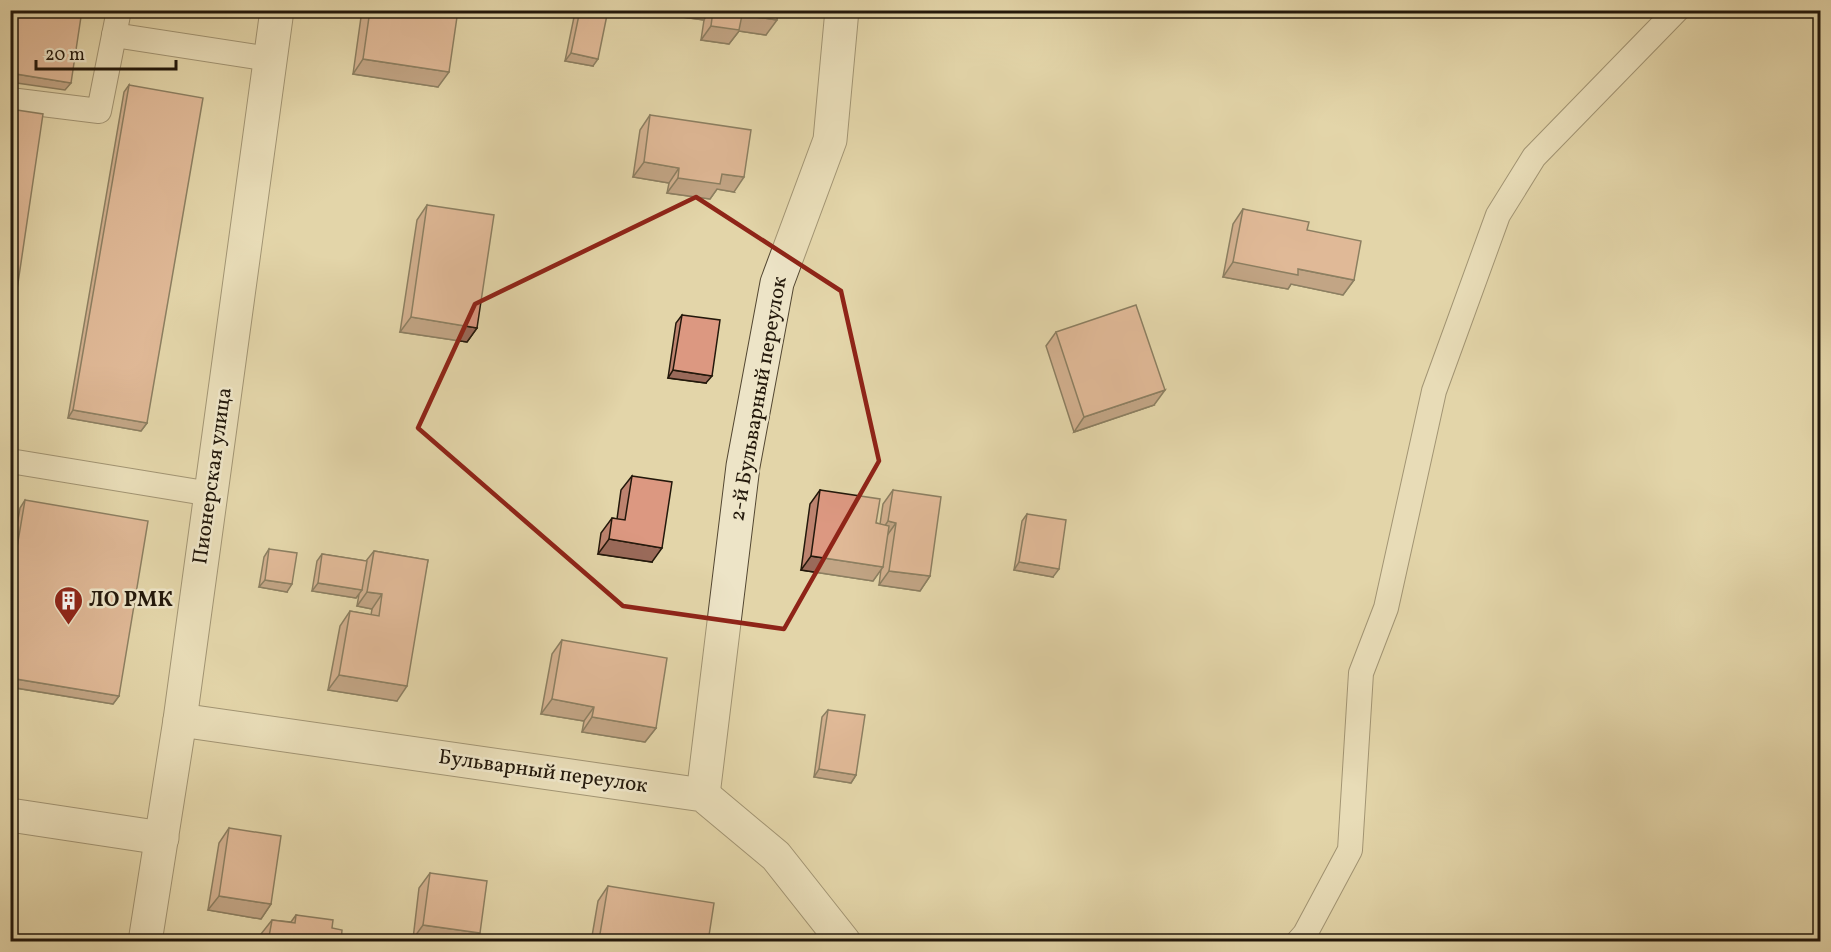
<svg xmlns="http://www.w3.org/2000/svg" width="1831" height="952" viewBox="0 0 1831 952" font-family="Vollkorn,serif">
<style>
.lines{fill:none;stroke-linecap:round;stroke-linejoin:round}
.service-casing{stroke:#534732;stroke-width:26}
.minor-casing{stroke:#534732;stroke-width:35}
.service{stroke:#ede4c7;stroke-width:24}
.minor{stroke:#ede4c7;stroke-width:33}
.wall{fill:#bd836f;stroke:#23180b;stroke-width:1.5}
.shaded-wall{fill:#9a6a5a;stroke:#23180b;stroke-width:1.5}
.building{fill:#dc9881;stroke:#23180b;stroke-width:1.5}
.marked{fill:none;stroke:#8f2418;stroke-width:4.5;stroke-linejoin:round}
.labels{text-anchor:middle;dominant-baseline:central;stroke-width:5;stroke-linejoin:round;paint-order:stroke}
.street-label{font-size:21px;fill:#23180b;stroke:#ede4c7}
.poi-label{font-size:21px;font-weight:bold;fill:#23180b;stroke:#ede4c7;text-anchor:start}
</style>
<rect width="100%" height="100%" fill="#e3d5a9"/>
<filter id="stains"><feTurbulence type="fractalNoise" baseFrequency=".00333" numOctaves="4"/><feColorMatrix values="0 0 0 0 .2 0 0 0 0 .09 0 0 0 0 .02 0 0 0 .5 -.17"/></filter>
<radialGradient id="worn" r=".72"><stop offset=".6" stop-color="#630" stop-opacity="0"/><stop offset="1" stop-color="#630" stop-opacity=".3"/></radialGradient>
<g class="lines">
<defs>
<g id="service">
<polyline points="114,35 270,59"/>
<polyline points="10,100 99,111 119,10"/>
<polyline points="10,461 211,494"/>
<polyline points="1298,942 1305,934 1350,850 1361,673 1386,608 1434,391 1498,215 1534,157 1677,10"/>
</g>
<g id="minor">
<polyline points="180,720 703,795 776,856 844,942"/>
<polyline points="703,795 743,466 777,283 830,140 842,10"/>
<polyline points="10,815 162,838"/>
<polyline points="145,942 180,720 277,10"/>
</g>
</defs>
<!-- service casing -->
<use href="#service" class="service-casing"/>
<!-- minor casing -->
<use href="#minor" class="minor-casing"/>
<!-- service -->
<use href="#service" class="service"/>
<!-- minor -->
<use href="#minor" class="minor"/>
</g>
<!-- wall -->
<g class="wall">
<polygon points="362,10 458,10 438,87 353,74"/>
<polygon points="579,10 593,66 565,61 574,17"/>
<polygon points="668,10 778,10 766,35 739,31 729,44 701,40 704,20 667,15"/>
<polygon points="129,85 147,423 141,431 68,418 124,92"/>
<polygon points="650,115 734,192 717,189 710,199 667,193 669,183 633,177 640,130"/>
<polygon points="427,205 477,328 467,342 400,332 417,220"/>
<polygon points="1243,209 1307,230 1354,280 1343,295 1291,284 1288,289 1223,277 1233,224"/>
<polygon points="682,315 706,383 668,378 676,323"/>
<polygon points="1056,332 1154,405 1074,432 1046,346"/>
<polygon points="632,476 652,562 598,554 601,533 612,518 617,519 621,490"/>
<polygon points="820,490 876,523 880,524 883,504 893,490 930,576 920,591 879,585 881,569 873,581 801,570 810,504"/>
<polygon points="25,500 119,696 113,704 10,687 10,564 20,508"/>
<polygon points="1027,514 1053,577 1014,570 1022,521"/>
<polygon points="269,549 287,592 259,587 264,557"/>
<polygon points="374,551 428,560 397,701 328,690 340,626 350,611 371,615 372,609 357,606 359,594 356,598 312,591 317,561 322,554 366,561"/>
<polygon points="562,640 656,728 645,742 582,732 584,721 541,714 552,654"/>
<polygon points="828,710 856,775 851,783 814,777 822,717"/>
<polygon points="229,828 271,904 261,919 208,910 219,843"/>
<polygon points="430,873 474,942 429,942 413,939 419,888"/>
<polygon points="608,886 708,942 591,942 598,901"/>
<polygon points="296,915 332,928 341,942 260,942 261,934 272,920 291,922"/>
</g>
<!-- shaded-wall -->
<g class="shaded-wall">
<polygon points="670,10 710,10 704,20 667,15"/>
<polygon points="742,15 777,20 766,35 739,31 729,44 701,40 711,26"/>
<polygon points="571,53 598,59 593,66 565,61"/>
<polygon points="363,59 449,72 438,87 353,74"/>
<polygon points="10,73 71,83 65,90 10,82"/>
<polygon points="644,162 679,168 669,183 633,177"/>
<polygon points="722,174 744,177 734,192 717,189 710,199 667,193 678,178"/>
<polygon points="1233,262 1298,269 1354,280 1343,295 1291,284 1288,289 1223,277"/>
<polygon points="411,317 477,328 467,342 400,332"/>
<polygon points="673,370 712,376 706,383 668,378"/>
<polygon points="1165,390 1154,405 1074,432 1084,417"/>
<polygon points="73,410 147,423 141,431 68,418"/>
<polygon points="888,521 896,523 886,537 878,536"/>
<polygon points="609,539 662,548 652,562 598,554"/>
<polygon points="811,556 883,567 873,581 801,570"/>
<polygon points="1019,562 1059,569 1053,577 1014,570"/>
<polygon points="889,571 930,576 920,591 879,585"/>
<polygon points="265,580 292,584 287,592 259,587"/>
<polygon points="318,583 362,590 356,598 312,591"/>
<polygon points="367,592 382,594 372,609 357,606"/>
<polygon points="339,675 407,686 397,701 328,690"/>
<polygon points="10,678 119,696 113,704 10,687"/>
<polygon points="552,699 594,707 584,721 541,714"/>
<polygon points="592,717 656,728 645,742 582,732"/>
<polygon points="819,769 856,775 851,783 814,777"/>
<polygon points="219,896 271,904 261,919 208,910"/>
<polygon points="423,925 480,933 474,942 429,942 413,939"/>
</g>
<!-- building -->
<g class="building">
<polygon points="10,10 82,10 71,83 10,73"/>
<polygon points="370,10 458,10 449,72 363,59"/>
<polygon points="580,10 607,15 598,59 571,53"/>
<polygon points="713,10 778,10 777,20 742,15 739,30 711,26"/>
<polygon points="129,85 203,98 147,423 73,410"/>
<polygon points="10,109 43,114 10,337"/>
<polygon points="650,115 751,130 744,177 722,174 720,184 678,178 679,168 644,162"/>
<polygon points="427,205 494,215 477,328 411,317"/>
<polygon points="1243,209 1309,222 1307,230 1361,241 1354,280 1298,269 1298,275 1233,262"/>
<polygon points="1136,305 1165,390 1084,417 1056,332"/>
<polygon points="682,315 720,320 712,376 673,370"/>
<polygon points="632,476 672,482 662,548 609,539 612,518 625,520"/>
<polygon points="820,490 880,499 876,523 889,526 883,567 811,556"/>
<polygon points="893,490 941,497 930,576 889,571 896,523 888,521"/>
<polygon points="25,500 148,521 119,696 10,678 10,589"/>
<polygon points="1027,514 1066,520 1059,569 1019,562"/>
<polygon points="269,549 297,553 292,584 265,580"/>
<polygon points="374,551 428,560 407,686 339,675 350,611 379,616 382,594 367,592"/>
<polygon points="322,554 367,561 362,590 318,583"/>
<polygon points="562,640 667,658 656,728 592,717 594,707 552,699"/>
<polygon points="828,710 865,715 856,775 819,769"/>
<polygon points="229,828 281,836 271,904 219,896"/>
<polygon points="430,873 487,881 480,933 423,925"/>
<polygon points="608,886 714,903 708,942 611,942 599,940"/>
<polygon points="296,915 333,920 332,928 342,930 341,942 268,942 272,920 295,923"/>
</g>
<!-- marked area -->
<path d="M0 0H1831V952H0ZM696,197L841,291L879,461L784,629L623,606L418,428L475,304Z" fill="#e3d5a9" fill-opacity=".55" fill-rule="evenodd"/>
<path class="marked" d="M696,197L841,291L879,461L784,629L623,606L418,428L475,304Z"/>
<!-- icons -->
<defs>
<symbol id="building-pin" viewBox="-11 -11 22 30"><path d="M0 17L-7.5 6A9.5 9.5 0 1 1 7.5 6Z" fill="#8f2418" stroke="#ede4c7"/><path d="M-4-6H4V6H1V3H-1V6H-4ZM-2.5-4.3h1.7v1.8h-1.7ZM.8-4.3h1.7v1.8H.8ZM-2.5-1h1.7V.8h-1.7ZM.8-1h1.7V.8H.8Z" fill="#fff"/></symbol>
</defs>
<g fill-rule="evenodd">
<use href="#building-pin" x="52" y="584" width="33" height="45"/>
</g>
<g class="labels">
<!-- street labels -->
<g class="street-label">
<text transform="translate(759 399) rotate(-80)">2-й Бульварный переулок</text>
<text transform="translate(213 476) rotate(-82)">Пионерская улица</text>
<text transform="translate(543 772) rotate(8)">Бульварный переулок</text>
</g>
<!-- poi labels -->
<g class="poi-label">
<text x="89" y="600">ЛО РМК</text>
</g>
</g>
<!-- margin -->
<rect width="1831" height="952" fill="none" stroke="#e3d5a9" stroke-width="36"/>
<rect x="12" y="12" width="1807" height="928" fill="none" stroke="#23180b" stroke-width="3"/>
<rect x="18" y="18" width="1795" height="916" fill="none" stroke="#23180b" stroke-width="1.5"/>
<!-- scale -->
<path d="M36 60v9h140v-9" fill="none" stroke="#23180b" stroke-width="3"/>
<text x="45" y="60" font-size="18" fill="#23180b" stroke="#ede4c7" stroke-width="4.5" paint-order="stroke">20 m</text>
<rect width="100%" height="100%" filter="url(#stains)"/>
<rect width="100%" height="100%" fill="url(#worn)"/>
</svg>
